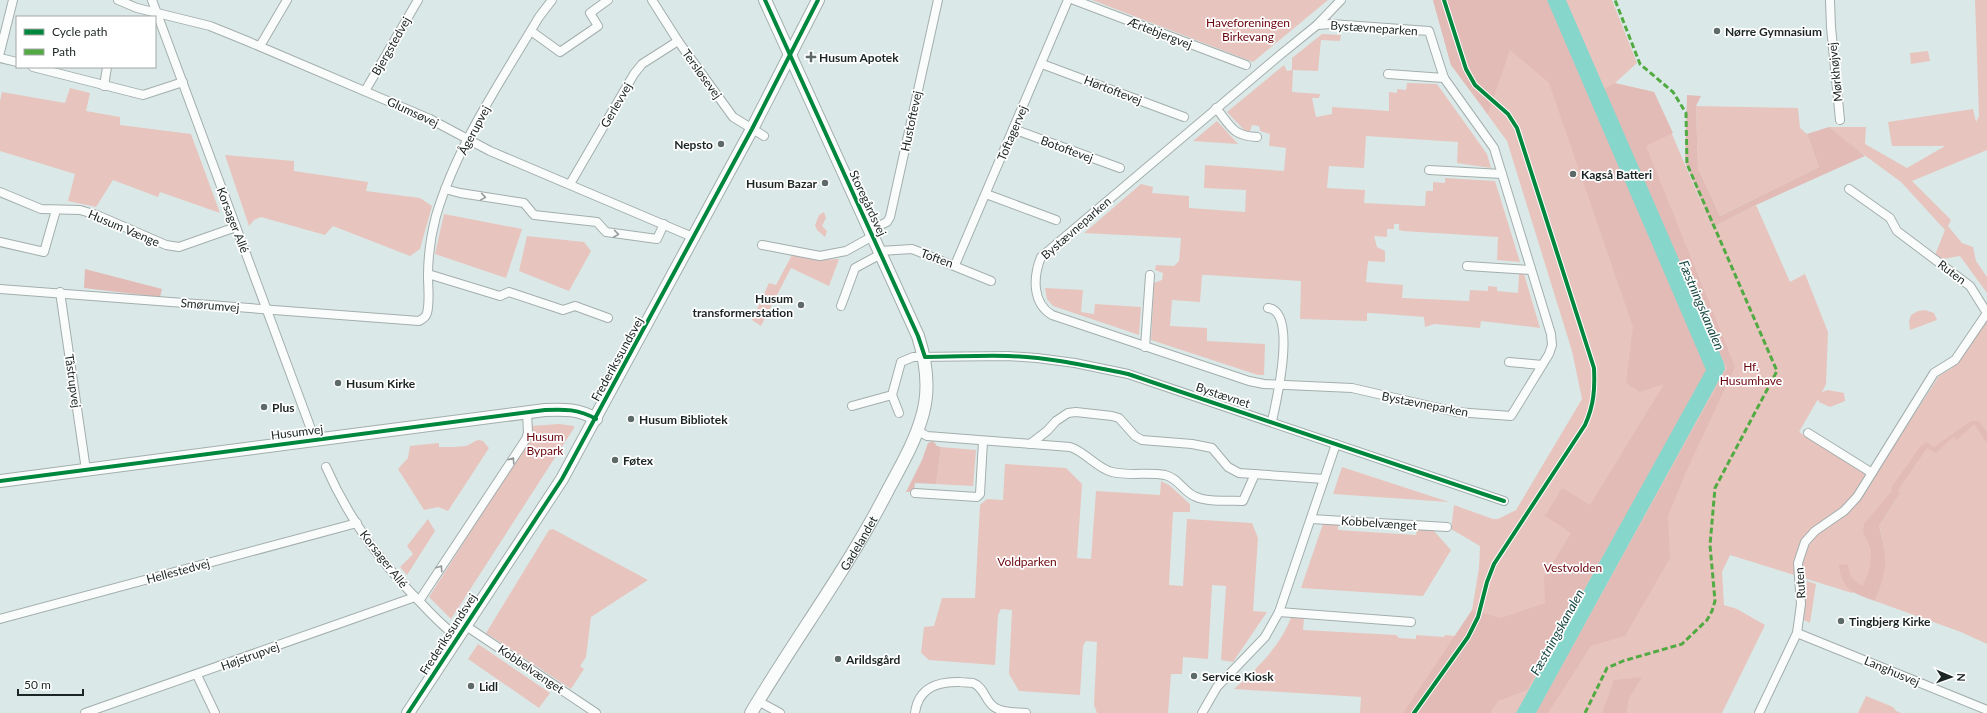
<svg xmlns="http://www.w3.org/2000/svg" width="1987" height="713" viewBox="0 0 1987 713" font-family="Lato,sans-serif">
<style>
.green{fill:#e8c4be}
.forest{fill:#e2bbb6}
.water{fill:#86d6cc}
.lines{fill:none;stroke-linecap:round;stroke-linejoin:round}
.street-casing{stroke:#a3aead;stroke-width:10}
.secondary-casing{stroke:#a3aead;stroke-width:14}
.street{stroke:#f9fcfb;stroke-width:8}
.secondary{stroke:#f9fcfb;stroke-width:12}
.quiet{stroke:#52aa43;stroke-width:3;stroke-dasharray:6 3;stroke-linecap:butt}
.cycleway-casing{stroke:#fff;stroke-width:6}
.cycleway{stroke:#00873e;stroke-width:4}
.oneway{stroke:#959b9a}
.poi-dot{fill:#5e6a68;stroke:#fff;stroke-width:1.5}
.labels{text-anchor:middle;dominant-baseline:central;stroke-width:3.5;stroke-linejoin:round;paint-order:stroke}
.park-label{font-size:12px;fill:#6b050d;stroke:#fff}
.street-label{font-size:12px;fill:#1b2523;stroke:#fff}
.poi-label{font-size:12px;font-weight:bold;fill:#1b2523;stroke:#fff;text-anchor:start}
.water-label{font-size:13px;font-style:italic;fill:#184842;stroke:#fff}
</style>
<rect width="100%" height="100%" fill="#dae9e7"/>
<!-- green -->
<g class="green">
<polygon points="1092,0 1328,0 1253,62"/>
<path d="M1433,0H1612L1637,63L1615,83L1654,92L1712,228L1756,205L1790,282L1805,274L1828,332L1826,384L1822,392L1828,390L1844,393L1845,401L1830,407L1819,402L1818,399L1799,432L1873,478L1939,376L1952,368L1987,304V644L1961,632L1875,601C1887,570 1888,558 1879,526L1900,493L1869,532L1875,564L1865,588L1852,593L1730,555L1722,572L1724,605L1737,609L1765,625L1722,713H1360L1361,697L1234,689C1257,668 1279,648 1291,618H1304L1303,630L1396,635L1399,638L1416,639V635L1444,637L1445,635L1455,636L1472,610L1479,568L1480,546L1451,529L1454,505L1493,519H1498L1516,510L1582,399L1572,351L1507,141L1451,65Z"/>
<polygon points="1975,0 1987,0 1987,150 1912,181 1951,220 1948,226 1962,243 1973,247 1976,261 1987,277 1987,293 1960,256 1943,259 1935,255 1945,230 1901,182 1852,146 1829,127 1866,127 1865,144 1907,168 1945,146 1892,146 1888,122 1973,109 1976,122 1979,116"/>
<polygon points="1322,34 1341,35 1340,41 1321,40 1318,71 1293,70 1292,92 1320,94 1319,98 1312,98 1316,117 1332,114 1332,107 1389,111 1389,92 1397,93 1397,89 1406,90 1407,83 1437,84 1487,154 1491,168 1457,163 1458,142 1366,136 1364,168 1329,166 1327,188 1365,190 1364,203 1421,206 1425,206 1426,191 1433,191 1433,182 1445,183 1445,178 1495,181 1520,262 1497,260 1498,237 1403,231 1399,230 1399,224 1394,224 1394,229 1387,229 1387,237 1374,236 1377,247 1385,251 1385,262 1368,261 1366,282 1403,285 1402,298 1469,301 1470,290 1488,291 1488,286 1497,287 1497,291 1518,293 1519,274 1524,274 1540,328 1481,321 1480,328 1434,324 1425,327 1424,317 1371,313 1367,313 1367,321 1300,319 1301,281 1208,275 1202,275 1200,302 1172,300 1170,326 1207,328 1207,341 1265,344 1264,375 1258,375 1151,340 1154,283 1162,280 1163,273 1155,270 1156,265 1174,266 1179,261 1181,238 1084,233 1141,184 1153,187 1152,193 1189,196 1189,208 1245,212 1246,190 1204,188 1205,165 1284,171 1286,148 1269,146 1270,134 1260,131 1259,126 1252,125 1250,131 1246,132 1227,112 1284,65 1287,71 1292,70 1292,58"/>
<polygon points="1928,51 1930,61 1911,64 1910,53"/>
<polygon points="70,88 90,93 86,111 120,117 120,125 191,134 220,213 160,192 158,197 113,180 96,207 68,201 75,174 0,151 0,101 2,92 65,103"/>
<polygon points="1696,106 1798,108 1800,128 1807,134 1819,167 1720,216 1698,168"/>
<polygon points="1217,121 1238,144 1193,141"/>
<polygon points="225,155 294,161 294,171 368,182 366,191 420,198 432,206 420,249 410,256 333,226 325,235 261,217 254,220 249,226"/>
<polygon points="824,212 826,218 822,226 827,231 825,237 817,230 815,225 819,215"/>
<polygon points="444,214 522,229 506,278 435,254"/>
<polygon points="527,236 584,242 591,251 569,291 519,271"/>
<polygon points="792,255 818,260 839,259 829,286 791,268 761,326 752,320 769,283 776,285"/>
<polygon points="1045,288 1083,290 1081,312 1094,314 1095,304 1141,307 1139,335 1053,306 1047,299"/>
<polygon points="1925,310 1934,313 1937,320 1910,330 1909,322 1911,315 1918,311"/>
<polygon points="559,424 574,426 574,428 451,619 429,597 527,443 531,426"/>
<path d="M478,440L483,441L489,448L448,511L438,507L424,510L398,469L408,458L410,446L439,443V447C447,447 458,447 466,446C470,445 474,441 478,440Z"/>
<polygon points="941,447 976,450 973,486 936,484"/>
<polygon points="1005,464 1066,468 1082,484 1077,558 1091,559 1096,491 1160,495 1161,481 1169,485 1190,504 1190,512 1173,512 1169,585 1183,586 1187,519 1252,523 1258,538 1253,611 1267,612 1233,662 1221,660 1226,586 1212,585 1208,659 1183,657 1182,674 1171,674 1168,713 1097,713 1094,705 1097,642 1086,641 1083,646 1080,695 1019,691 1009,674 1012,610 1001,609 998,615 995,665 929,660 921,653 924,627 934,626 942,598 975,598 980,505 987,499 1003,500"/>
<polygon points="1342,467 1449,502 1333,494"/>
<polygon points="428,519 435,531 407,575 400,567 413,554 407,546"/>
<polygon points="1323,524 1338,525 1338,530 1416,535 1417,529 1433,530 1451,550 1423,596 1301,588"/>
<polygon points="553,529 648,580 591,617 586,657 580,666 584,669 571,689 486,633 549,530"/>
<polygon points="1807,581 1816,584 1810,623 1804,620"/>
<polygon points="478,644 550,693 539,708 468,659"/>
<polygon points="1866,696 1893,707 1896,711 1901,713 1858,713"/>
</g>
<!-- forest -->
<g class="forest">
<polygon points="1433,0 1549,0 1708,370 1527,690 1498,701 1490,713 1403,713 1472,610 1501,618 1545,603 1544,577 1571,533 1545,516 1562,488 1590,505 1664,384 1640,392 1626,383 1633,327 1549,83 1510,50 1488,114 1451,65"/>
<polygon points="1614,83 1654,92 1673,133 1646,146 1735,367 1685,474 1668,516 1670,558 1625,636 1591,646 1548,713 1536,713 1727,368 1599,93"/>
<polygon points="1687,95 1701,96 1696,106 1698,168 1720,216 1819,167 1807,134 1829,127 1865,156 1756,205 1712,228 1685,162"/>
<polygon points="85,269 162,289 160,297 84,288"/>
<path d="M1971,421H1979L1987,432V443L1974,424L1957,440L1953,437L1936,453L1927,448L1898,490L1900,493L1879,526C1888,560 1888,568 1875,601C1853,593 1841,590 1839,564L1848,565C1849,576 1854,581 1863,586L1870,568L1871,550L1863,532L1864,524L1892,491L1891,488L1920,447L1926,442L1934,447Z"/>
<polygon points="933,441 937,446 941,447 936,484 915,483 914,491 906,492 922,460 928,443"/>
<polygon points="1642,677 1629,698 1626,713 1602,713 1614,680"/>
</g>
<!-- water -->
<polygon class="water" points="1547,0 1566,0 1724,363 1725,369 1536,713 1516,713 1706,370"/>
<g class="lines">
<defs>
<g id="street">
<polyline points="118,0 137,8 210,26 247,41 430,119 490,151 695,238"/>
<polyline points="152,0 315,440"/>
<polyline points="652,0 678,41 733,117 764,136"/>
<polyline points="1074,0 1246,65"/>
<polyline points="1830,0 1831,27 1840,120"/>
<path d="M1331,24L1429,31L1444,78L1494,148L1551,334L1552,345L1549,354L1511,416L1456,412L1352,388L1264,384L1249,381L1052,315C1032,303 1033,277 1041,257L1280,55L1317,25Z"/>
<polyline points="1317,25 1341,0"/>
<polyline points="531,31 560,52 598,26 590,13 608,0"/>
<polyline points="260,46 287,0"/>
<polyline points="0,52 13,0"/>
<polyline points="0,58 17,62"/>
<polyline points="1042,64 1184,117"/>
<polyline points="33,67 143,95 183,82"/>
<polyline points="1388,74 1444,78"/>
<polyline points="104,86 107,67"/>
<polyline points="365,91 418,0"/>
<path d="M1216,108C1231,126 1232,136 1257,137"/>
<polyline points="1013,129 1120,168"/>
<polyline points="1429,170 1502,174"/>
<polyline points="570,184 634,74 642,64 678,41"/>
<polyline points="445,189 460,193 524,203 534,215 597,222 606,232 657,239 664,224"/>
<polyline points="0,192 41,209 80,210 97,215 166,245 179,247 236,227"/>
<polyline points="986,194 1056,220"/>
<polyline points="870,230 887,222 890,217 938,0"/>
<polyline points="0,242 44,252 56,210"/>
<polyline points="762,245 820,256 846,251 873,236"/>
<polyline points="880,251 912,249 991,281"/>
<polyline points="955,265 1068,0"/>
<polyline points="1467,266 1531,270"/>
<polyline points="428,274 500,296 509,292 563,310 575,306 608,318"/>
<path d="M0,289L419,321C423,319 426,317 427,313C430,302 428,287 428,276C428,257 431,235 436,216C457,145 501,81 539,17L552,0"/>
<polyline points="60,292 86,470"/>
<polyline points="841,306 855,268 881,254"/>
<path d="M1268,308C1298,311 1276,403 1272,421"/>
<polyline points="1145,347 1150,275"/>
<polyline points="1509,362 1542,365"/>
<polyline points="892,395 899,413"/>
<polyline points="852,406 892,395 901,362 913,357 1008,356 1037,358 1075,363 1128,374 1504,501"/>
<path d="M918,431L927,436L1070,447C1086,452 1096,468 1112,472C1129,476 1148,472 1165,475C1178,478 1183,491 1194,496C1208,503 1229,500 1243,501L1255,474"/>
<polyline points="1808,433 1872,473"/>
<polyline points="1030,444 1047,431 1056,421 1068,413 1076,412 1112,416 1119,418 1135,436 1142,440 1192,444 1212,448 1228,467 1239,473 1324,479"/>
<path d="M326,467C348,517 382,564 420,602C432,615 444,627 458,638"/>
<polyline points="915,493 977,497 980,494 983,441"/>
<polyline points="1311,519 1447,527"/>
<polyline points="419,601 526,439 528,433 527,412"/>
<polyline points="1279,612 1411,622"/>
<polyline points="0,619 357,523"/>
<polyline points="466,626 596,713"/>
<polyline points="1797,633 1987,710"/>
<polyline points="197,675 215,713"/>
<polyline points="758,701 780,713"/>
<polyline points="85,713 415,597"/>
<path d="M915,713C918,688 938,681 960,682C964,683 969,682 973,683C984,687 985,700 993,706C1001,713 1015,712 1026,713"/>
<polyline points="1202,713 1217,687 1265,637 1279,612 1336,444"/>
<polyline points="1759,713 1797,633 1801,604 1798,563 1805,542 1815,531 1844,511 1857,497 1934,373 1955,360 1987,313 1970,286 1897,231 1890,218 1849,189"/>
</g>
<g id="secondary">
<path d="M0,481L545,410C564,409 579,409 596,419"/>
<polyline points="408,713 562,479 752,129 818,0"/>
<path id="s1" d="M751,713C796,637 849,567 889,488C902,464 916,440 923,413C930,387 926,361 918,336L765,0"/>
</g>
</defs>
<!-- street casing -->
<use href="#street" class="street-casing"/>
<!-- secondary casing -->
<use href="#secondary" class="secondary-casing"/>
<!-- street -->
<use href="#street" class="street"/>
<!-- secondary -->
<use href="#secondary" class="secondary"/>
<!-- quiet -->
<polyline class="quiet" points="1585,713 1607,668 1623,661 1682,644 1707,620 1712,611 1715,601 1710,545 1715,488 1777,371 1687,164 1686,113 1673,92 1640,64 1615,0"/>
<defs>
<g id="cycleway">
<path d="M765,0L918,336L925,357C953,357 980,355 1008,356C1048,357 1088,366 1128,374L1504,501"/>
<path d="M0,481L545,410C564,409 579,409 596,419"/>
<polyline points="408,713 562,479 752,129 818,0"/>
<path d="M1414,713L1468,637L1478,617L1487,582L1494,564L1585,425C1594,405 1595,389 1594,368L1517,128L1508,114L1475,85L1466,69L1444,0"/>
</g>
</defs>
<!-- cycleway casing -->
<use href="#cycleway" class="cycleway-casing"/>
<!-- cycleway -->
<use href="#cycleway" class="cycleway"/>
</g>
<!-- one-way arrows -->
<defs><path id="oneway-chevron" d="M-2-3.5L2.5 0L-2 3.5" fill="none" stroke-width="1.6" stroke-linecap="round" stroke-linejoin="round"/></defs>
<g class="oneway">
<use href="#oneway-chevron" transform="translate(483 197) rotate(9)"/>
<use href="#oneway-chevron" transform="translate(616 234) rotate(8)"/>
<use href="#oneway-chevron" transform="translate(512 460) rotate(-56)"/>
<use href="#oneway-chevron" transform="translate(440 568) rotate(-56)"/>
</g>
<!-- markers -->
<g class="poi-dot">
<circle cx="1717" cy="31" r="4"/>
<path d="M809 51h4v4h4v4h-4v4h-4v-4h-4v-4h4z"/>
<circle cx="721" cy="144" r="4"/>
<circle cx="1573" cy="174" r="4"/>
<circle cx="825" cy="183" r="4"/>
<circle cx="801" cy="305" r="4"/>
<circle cx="338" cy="383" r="4"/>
<circle cx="264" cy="407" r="4"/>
<circle cx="631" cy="419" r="4"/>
<circle cx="615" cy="460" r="4"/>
<circle cx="1841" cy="621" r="4"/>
<circle cx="838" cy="659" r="4"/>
<circle cx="1194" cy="676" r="4"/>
<circle cx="471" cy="686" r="4"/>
</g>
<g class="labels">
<!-- park labels -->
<g class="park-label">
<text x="1248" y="22">Haveforeningen<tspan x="1248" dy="14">Birkevang</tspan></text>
<text x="1751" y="366">Hf.<tspan x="1751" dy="14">Husumhave</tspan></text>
<text x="545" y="436">Husum<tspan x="545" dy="14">Bypark</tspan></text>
<text x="1027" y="561">Voldparken</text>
<text x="1573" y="567">Vestvolden</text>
</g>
<!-- street labels -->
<g class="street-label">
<text transform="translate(1374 28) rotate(4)">Bystævneparken</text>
<text transform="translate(1160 33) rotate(21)">Ærtebjergvej</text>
<text transform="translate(391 46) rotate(-60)">Bjergstedvej</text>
<text transform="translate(1835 72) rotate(-96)">Mørkhøjvej</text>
<text transform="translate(702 74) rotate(54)">Tersløsevej</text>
<text transform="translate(1113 90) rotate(21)">Hørtoftevej</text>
<text transform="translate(616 105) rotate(-60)">Gerlevvej</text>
<text transform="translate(413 112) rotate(25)">Glumsøvej</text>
<text transform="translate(911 121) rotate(-78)">Hustoftevej</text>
<text transform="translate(474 130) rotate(-62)">Ågerupvej</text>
<text transform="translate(1012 133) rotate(-67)">Toftagervej</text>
<text transform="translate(1067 149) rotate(20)">Botoftevej</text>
<text transform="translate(868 203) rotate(65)">Storegårdsvej</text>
<text transform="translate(233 220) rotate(69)">Korsager Allé</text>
<text transform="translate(124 228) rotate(23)">Husum Vænge</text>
<text transform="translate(1076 228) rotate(-41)">Bystævneparken</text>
<text transform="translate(937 258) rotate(20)">Toften</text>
<text transform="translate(1952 272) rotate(37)">Ruten</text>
<text transform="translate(210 305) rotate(5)">Smørumvej</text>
<text transform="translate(617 359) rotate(-61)">Frederikssundsvej</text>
<text transform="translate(73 381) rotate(82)">Tåstrupvej</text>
<text transform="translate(1223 395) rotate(18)">Bystævnet</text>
<text transform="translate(1425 404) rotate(11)">Bystævneparken</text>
<text transform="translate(297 432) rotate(-7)">Husumvej</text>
<text transform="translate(1379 523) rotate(4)">Kobbelvænget</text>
<text stroke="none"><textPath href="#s1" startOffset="201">Gadelandet</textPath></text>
<text transform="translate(384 559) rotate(52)">Korsager Allé</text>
<text transform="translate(178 571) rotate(-15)">Hellestedvej</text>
<text transform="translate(1800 583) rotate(-94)">Ruten</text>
<text transform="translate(448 634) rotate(-57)">Frederikssundsvej</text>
<text transform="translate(250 656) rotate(-20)">Højstrupvej</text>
<text transform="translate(531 669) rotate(34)">Kobbelvænget</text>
<text transform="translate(1892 671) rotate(23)">Langhusvej</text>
</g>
<!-- poi labels -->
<g class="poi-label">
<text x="1725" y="31">Nørre Gymnasium</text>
<text x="819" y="57">Husum Apotek</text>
<text x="713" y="144" text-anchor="end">Nepsto</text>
<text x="1581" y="174">Kagså Batteri</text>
<text x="817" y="183" text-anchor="end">Husum Bazar</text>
<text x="793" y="298" text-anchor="end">Husum<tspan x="793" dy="14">transformerstation</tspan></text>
<text x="346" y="383">Husum Kirke</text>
<text x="272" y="407">Plus</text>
<text x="639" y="419">Husum Bibliotek</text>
<text x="623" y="460">Føtex</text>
<text x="1849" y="621">Tingbjerg Kirke</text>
<text x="846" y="659">Arildsgård</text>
<text x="1202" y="676">Service Kiosk</text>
<text x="479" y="686">Lidl</text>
</g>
<!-- water labels -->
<g class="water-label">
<text transform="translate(1702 305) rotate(67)">Fæstningskanalen</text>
<text transform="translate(1557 632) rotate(-61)">Fæstningskanalen</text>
</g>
</g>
<!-- legend -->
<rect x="16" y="16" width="140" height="52" fill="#ffffff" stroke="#a4a8a7"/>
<rect x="24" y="29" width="20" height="6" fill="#00873e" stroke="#a4a8a7"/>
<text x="52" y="36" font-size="12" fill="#1b2523">Cycle path</text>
<rect x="24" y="49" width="20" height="6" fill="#52aa43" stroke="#a4a8a7"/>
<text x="52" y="56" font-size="12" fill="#1b2523">Path</text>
<!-- north arrow -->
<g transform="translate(1951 677) rotate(92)" stroke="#ffffff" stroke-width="3" paint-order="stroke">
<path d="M0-3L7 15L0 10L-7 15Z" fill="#1b2523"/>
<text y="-6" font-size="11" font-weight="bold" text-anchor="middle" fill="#1b2523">N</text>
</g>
<!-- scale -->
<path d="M18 689v6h65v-6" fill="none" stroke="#1b2523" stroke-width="2"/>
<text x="24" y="689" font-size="12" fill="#1b2523" stroke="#ffffff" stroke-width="3" paint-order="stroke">50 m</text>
</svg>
